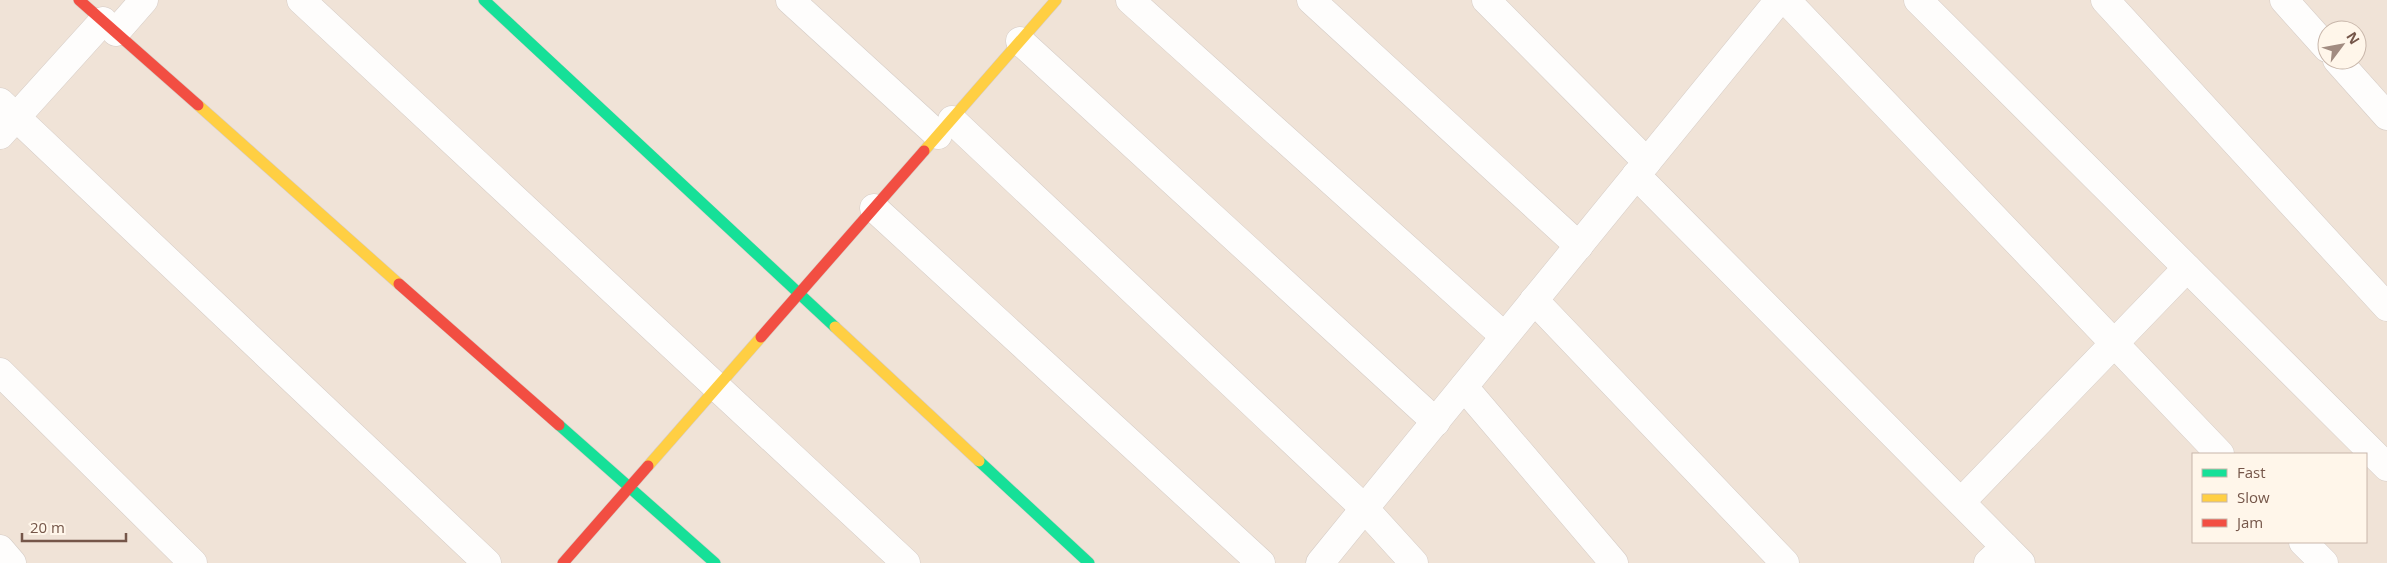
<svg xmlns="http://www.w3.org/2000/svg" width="2387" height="563" viewBox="0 0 2387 563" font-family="'Open Sans',sans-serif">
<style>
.residential{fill:#f0e3d7;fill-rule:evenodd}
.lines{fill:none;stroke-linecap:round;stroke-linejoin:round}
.street-casing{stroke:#d5ccc6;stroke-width:29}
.fast-casing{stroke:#d6ccc6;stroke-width:12}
.slow-casing{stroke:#d6ccc6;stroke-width:12}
.jam-casing{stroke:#d6ccc6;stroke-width:12}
.street{stroke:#fefdfc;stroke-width:28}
.fast{stroke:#16e098;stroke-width:11}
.slow{stroke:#ffcf43;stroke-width:11}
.jam{stroke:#f24e42;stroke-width:11}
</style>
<rect width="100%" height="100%" fill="#f6f0ea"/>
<!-- residential -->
<path class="residential" d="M0,0H2387V563H0ZM2327,30H2357V60H2327ZM2193,454H2366V542H2193Z"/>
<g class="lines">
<defs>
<g id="street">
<polyline points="301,0 906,563"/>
<polyline points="790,0 938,135"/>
<polyline points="1130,0 1504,336"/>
<polyline points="1311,0 1579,246"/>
<polyline points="1486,0 1647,162"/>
<polyline points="1786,0 2220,454"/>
<polyline points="1918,0 2387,467"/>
<polyline points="2105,0 2387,307"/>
<polyline points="2284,0 2327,48"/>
<polyline points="116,32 144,0"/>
<polyline points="1020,41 1436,422"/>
<polyline points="2337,60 2387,116"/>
<polyline points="0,102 487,563"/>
<polyline points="952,120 1365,509 1414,563"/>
<polyline points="0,135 103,21"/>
<polyline points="1636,175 2021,563"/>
<polyline points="874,208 1261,563"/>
<polyline points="1534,300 1785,563"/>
<polyline points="0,372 193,563"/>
<polyline points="1464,387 1614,563"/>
<polyline points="1961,502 2187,268"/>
<polyline points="2303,542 2324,563"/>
<polyline points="0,549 12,563"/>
<polyline points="1320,563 1779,0"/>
<polyline points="1988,563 2005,547"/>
</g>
<g id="fast">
<polyline points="484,0 835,327"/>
<polyline points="559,425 715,563"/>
<polyline points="979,461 1089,563"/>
</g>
<g id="slow">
<polyline points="198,105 399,284"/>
<polyline points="924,151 1056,0"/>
<polyline points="835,327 979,461"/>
<polyline points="648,466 761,337"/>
</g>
<g id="jam">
<polyline points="79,0 198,105"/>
<polyline points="399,284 559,425"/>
<polyline points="761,337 924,151"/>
<polyline points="563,563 648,466"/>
</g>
</defs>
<!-- street casing -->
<use href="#street" class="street-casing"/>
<!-- fast casing -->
<use href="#fast" class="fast-casing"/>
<!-- slow casing -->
<use href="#slow" class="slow-casing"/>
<!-- jam casing -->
<use href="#jam" class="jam-casing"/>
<!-- street -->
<use href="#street" class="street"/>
<!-- fast -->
<use href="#fast" class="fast"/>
<!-- slow -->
<use href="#slow" class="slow"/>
<!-- jam -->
<use href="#jam" class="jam"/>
</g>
<!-- legend -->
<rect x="2192" y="453" width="175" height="90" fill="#fff6ea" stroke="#c8b6aa"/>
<rect x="2202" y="469" width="25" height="8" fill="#16e098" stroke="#c8b6aa"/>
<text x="2237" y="478" font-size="15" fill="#755649">Fast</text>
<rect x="2202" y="494" width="25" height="8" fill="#ffcf43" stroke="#c8b6aa"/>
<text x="2237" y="503" font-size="15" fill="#755649">Slow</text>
<rect x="2202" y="519" width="25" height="8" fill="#f24e42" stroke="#c8b6aa"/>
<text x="2237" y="528" font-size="15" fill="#755649">Jam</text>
<!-- north arrow -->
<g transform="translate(2342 45) rotate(58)"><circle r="24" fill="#fff6ea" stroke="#c8b6aa"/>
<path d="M0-4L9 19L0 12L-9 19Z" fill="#a28c81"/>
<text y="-8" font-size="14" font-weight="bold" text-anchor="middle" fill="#755649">N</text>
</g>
<!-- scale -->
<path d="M22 533v8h104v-8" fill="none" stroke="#755649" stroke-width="2.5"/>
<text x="30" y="533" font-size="15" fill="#755649" stroke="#fff6ea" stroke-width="4" paint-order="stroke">20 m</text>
</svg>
